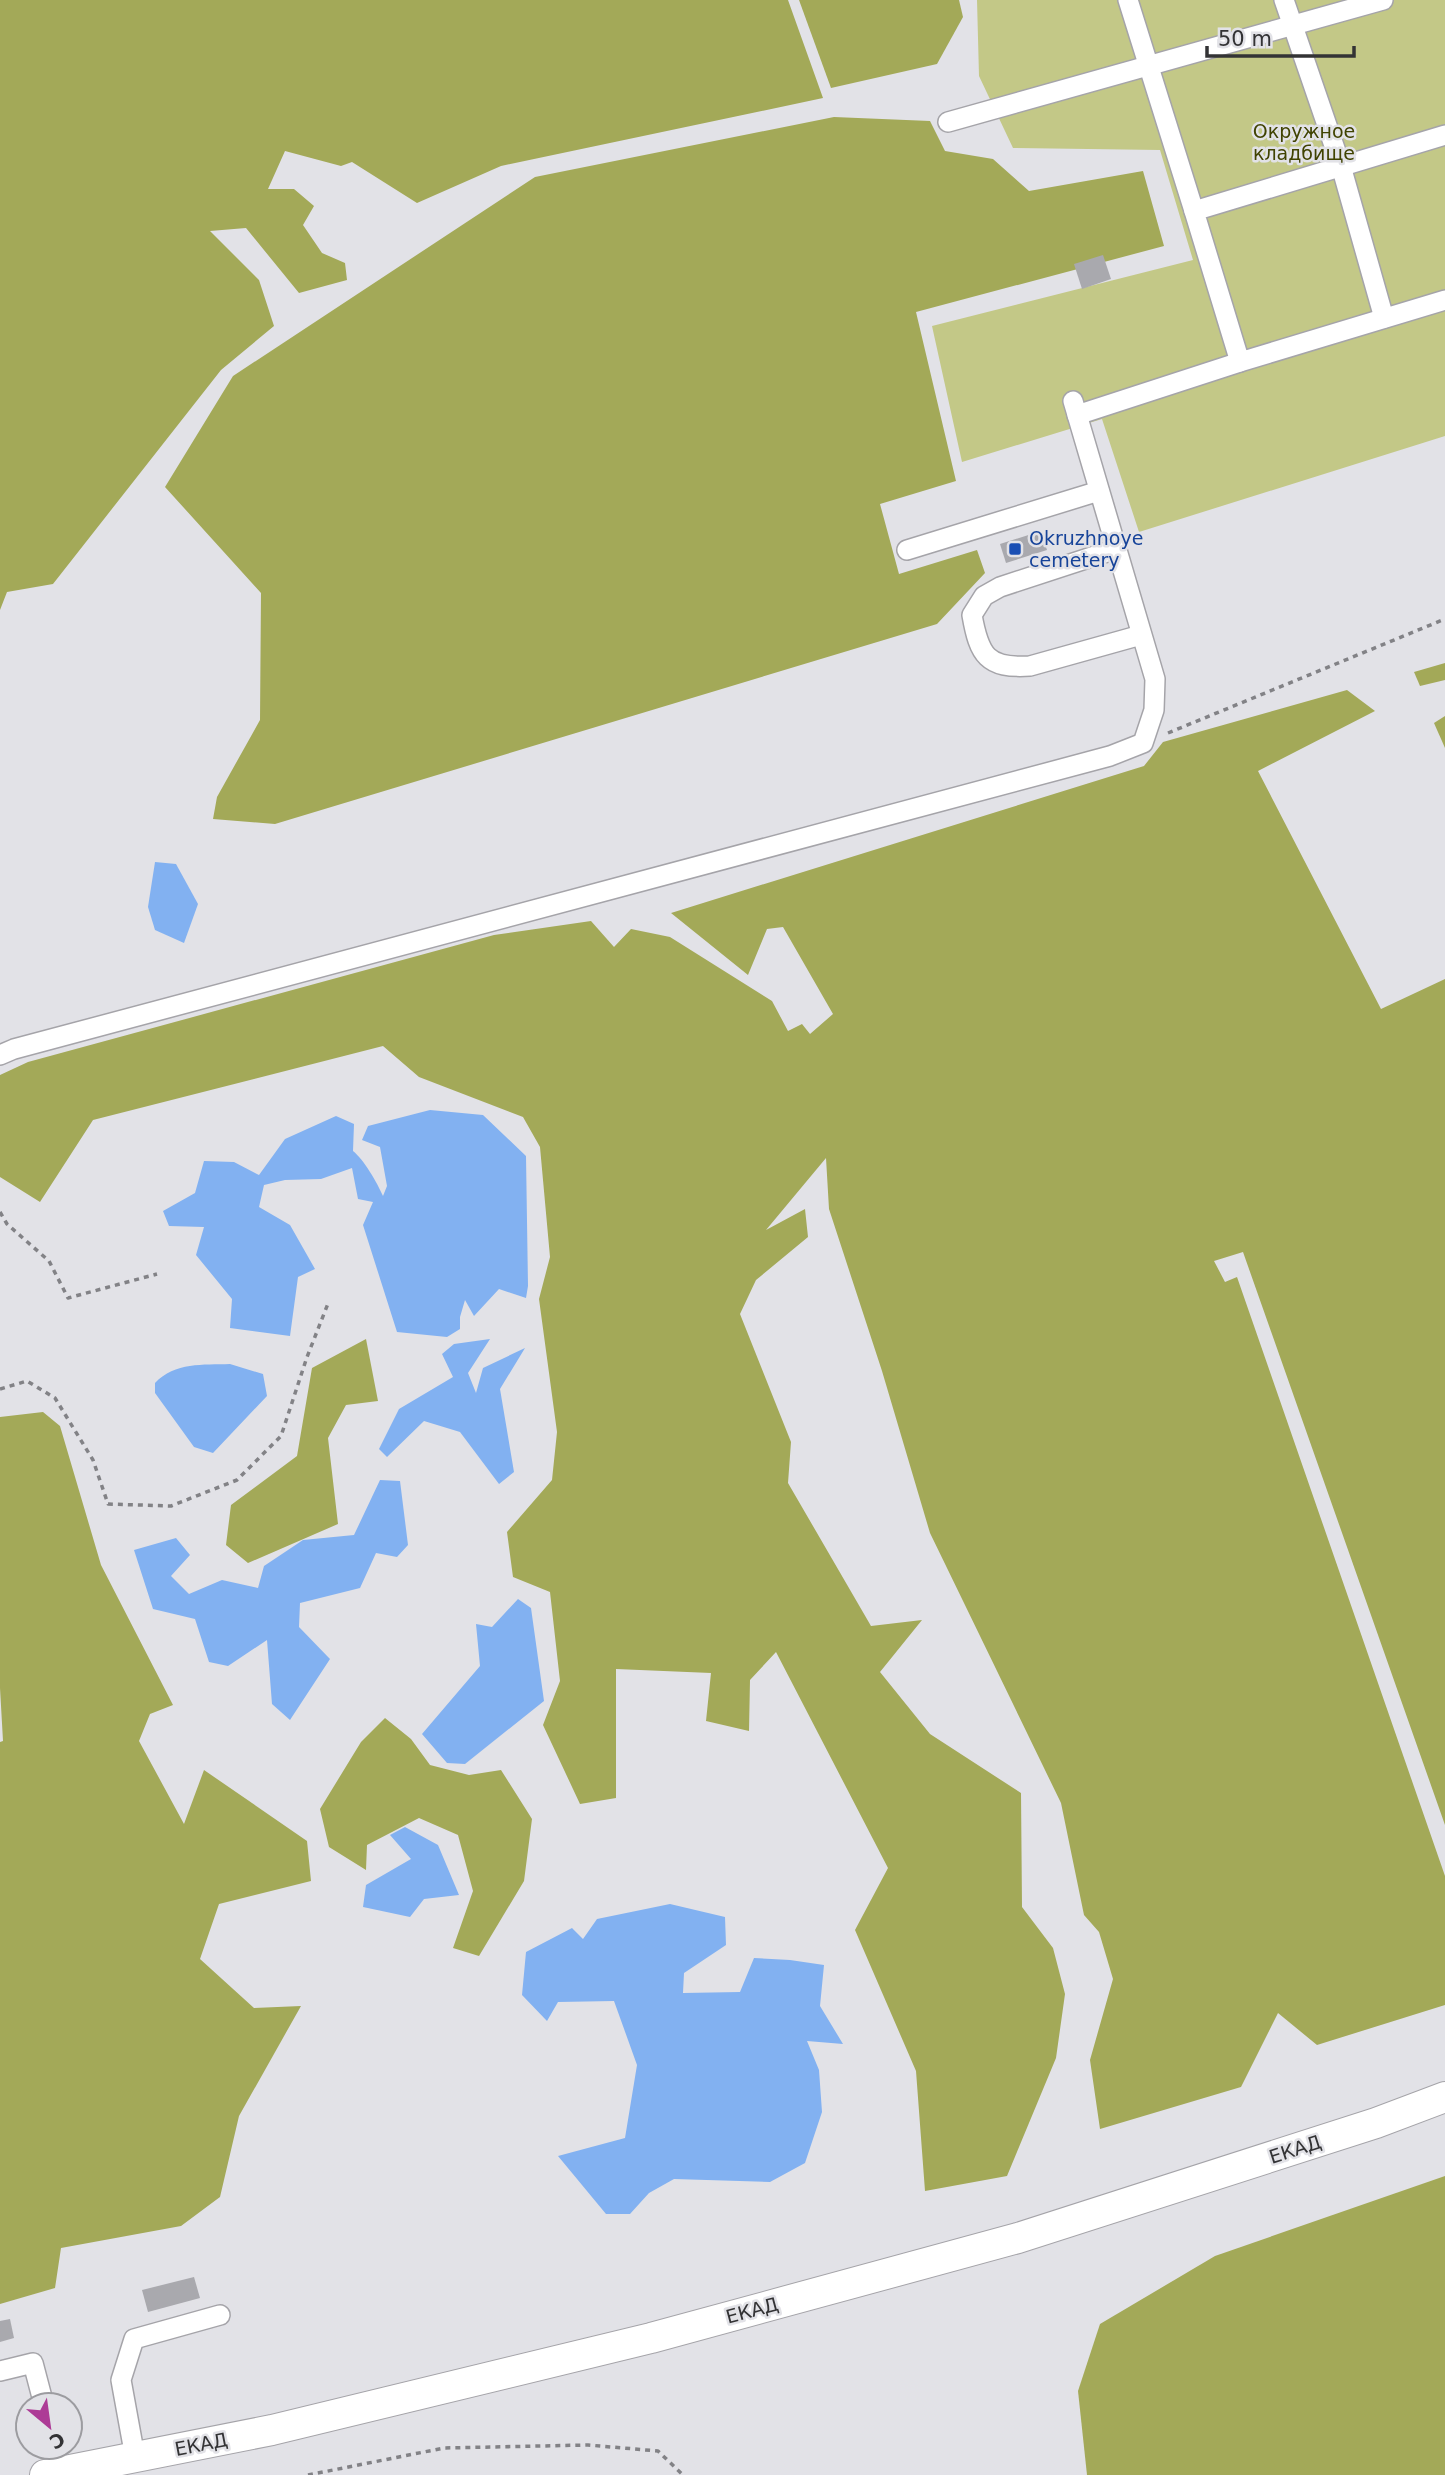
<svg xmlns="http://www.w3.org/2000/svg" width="1445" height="2475" viewBox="0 0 1445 2475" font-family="'DejaVu Sans',sans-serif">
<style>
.green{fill:#c3c887}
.forest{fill:#a3a958}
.water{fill:#82b1f1}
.building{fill:#a9a9ae}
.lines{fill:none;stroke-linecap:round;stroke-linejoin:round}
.minor-casing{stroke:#a5a4a9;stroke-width:22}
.highway-casing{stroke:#a5a4a9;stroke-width:32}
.path{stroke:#828286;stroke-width:3.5;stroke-dasharray:5 5;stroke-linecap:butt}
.minor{stroke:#fff;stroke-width:19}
.highway{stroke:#fff;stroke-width:30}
.transit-dot{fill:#1a4fb4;stroke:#e2e2e7;stroke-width:2.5}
.labels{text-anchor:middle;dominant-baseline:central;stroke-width:5;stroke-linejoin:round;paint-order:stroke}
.park-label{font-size:19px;fill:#404301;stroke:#e2e2e7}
.transit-label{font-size:19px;fill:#164399;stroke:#e2e2e7;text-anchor:start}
.street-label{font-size:19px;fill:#333335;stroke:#e2e2e7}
</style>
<rect width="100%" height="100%" fill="#e2e2e7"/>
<!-- green -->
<polygon class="green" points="977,0 1445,0 1445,436 1139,532 1102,419 962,462 932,326 1193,260 1160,150 1013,148 979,76"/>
<!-- forest -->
<g class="forest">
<polygon points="0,0 788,0 823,98 501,166 417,203 352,162 341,166 285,151 268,189 294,189 314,206 303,225 322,253 345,263 347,280 299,293 246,228 210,231 259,280 274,326 221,370 53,584 7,592 0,610"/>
<polygon points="799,0 959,0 963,17 937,64 831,88"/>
<polygon points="834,117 930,121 945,151 993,159 1029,191 1143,171 1164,246 916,312 956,481 880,504 899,574 977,550 985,573 937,624 275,824 213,819 217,797 260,720 261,593 165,487 233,376 535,177"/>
<polygon points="1445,663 1445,680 1420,686 1414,672"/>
<polygon points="1347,690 1375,711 1258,771 1381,1009 1445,979 1445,1825 1243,1252 1214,1261 1225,1282 1237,1277 1445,1876 1445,2005 1317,2045 1278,2013 1241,2087 1100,2129 1090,2060 1113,1979 1099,1932 1084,1915 1061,1803 930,1533 882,1371 829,1209 826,1158 766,1230 805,1209 808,1237 756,1280 740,1314 791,1442 788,1483 871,1626 922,1620 880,1672 930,1734 1021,1793 1022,1907 1053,1948 1065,1994 1056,2058 1007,2176 925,2191 916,2071 855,1930 888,1868 776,1652 750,1680 749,1731 706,1721 711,1673 616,1669 616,1798 580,1804 543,1725 560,1681 550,1592 513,1577 507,1532 552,1480 557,1432 539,1299 550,1257 540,1147 523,1117 419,1077 383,1046 93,1120 40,1202 0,1177 0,1075 28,1062 494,935 591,921 614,947 631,929 670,937 772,1001 788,1031 802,1024 810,1034 833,1014 783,927 767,929 748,975 671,913 1144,766 1163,742"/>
<polygon points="1445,716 1445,748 1434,723"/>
<polygon points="366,1339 378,1401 346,1405 328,1438 338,1524 248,1563 226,1545 231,1505 297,1456 312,1368"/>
<polygon points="43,1412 60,1426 101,1565 173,1705 150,1714 139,1741 184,1824 204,1770 307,1841 311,1881 219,1904 200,1959 254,2008 301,2006 239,2116 220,2197 181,2226 61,2248 55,2288 0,2304 0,1742 3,1741 0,1688 0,1417"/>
<polygon points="385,1718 411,1739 430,1765 469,1775 501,1770 532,1819 524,1881 479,1956 453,1948 473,1891 458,1835 419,1818 367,1845 366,1870 329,1847 320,1809 361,1742"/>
<polygon points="1445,2176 1445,2475 1087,2475 1078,2391 1100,2324 1215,2256"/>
</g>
<!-- water -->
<g class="water">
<polygon points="155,862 176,864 198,904 184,943 155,930 148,907"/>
<path d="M430,1110L483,1115L526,1156L528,1286L526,1298L499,1289L474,1316L465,1300L460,1317V1329L447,1337L397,1332L363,1225L373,1202L358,1199L352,1168L321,1179L285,1180L264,1185L259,1207L290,1225L315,1269L298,1277L290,1336L230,1328L232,1299L196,1255L204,1227L169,1226L163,1211L195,1193L204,1161L234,1162L259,1175L285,1139L336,1116L354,1124L353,1151C364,1160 377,1182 383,1196L387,1186L380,1147L362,1140L368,1126Z"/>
<polygon points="490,1339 468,1373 476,1393 483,1368 525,1348 500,1389 514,1472 499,1484 460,1432 424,1421 387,1457 379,1449 399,1409 453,1377 442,1354 454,1344"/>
<path d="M230,1364L263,1374L267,1396L213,1453L194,1447L155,1393V1383C175,1362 203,1365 230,1364Z"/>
<polygon points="380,1480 400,1481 408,1545 397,1557 376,1553 360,1588 300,1603 299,1627 330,1659 290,1720 272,1704 267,1640 228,1666 209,1662 195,1619 153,1609 134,1550 176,1538 190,1555 171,1576 189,1594 222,1580 258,1588 264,1566 303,1540 354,1535"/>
<polygon points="518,1599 531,1608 544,1701 465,1764 447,1763 422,1734 480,1666 476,1624 492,1627"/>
<polygon points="405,1827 438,1845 459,1895 424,1899 410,1917 363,1907 366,1885 411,1859 390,1835"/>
<polygon points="670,1904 725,1917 726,1945 684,1973 683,1993 740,1992 754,1958 790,1960 824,1965 820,2006 843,2044 807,2041 819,2070 822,2112 805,2163 770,2182 674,2179 649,2193 630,2214 606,2214 558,2156 625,2138 637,2065 614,2001 558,2002 547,2021 522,1995 526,1952 572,1928 583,1939 597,1919"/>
</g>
<!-- building -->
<g class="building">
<polygon points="1103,255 1111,279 1082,289 1074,264"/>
<polygon points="1041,531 1047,550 1006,563 1000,544"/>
<polygon points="194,2277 200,2298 148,2312 142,2290"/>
<polygon points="10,2319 14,2338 0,2342 0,2321"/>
</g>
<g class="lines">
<defs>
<g id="minor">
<polyline points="1128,0 1194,211"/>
<polyline points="1284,0 1341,166 1384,318"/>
<polyline points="948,122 1383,0"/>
<polyline points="1445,135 1194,211 1240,362 1445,300"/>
<polyline points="1077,415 1240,362"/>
<path d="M1116,549L1000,587L984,596L972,615C979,655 987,669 1030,666L1141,635"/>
<polyline points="907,550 1099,491"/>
<polyline points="0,1055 14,1049 1110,756 1143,743 1154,710 1155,679 1073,401"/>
<polyline points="0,2371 33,2363 44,2405"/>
<polyline points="54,2447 60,2472"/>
<polyline points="135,2457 121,2380 134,2339 220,2315"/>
</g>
<polyline id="highway" points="45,2475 272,2430 651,2338 1018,2238 1376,2123 1445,2097"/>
</defs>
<!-- minor casing -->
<use href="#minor" class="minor-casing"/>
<!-- highway casing -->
<use href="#highway" class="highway-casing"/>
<!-- path -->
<g class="path">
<polyline points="1168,733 1445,619"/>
<polyline points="0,1212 7,1224 49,1261 68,1298 157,1274"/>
<polyline points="0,1389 27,1381 55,1398 93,1460 108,1504 171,1506 237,1480 281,1436 307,1357 329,1301"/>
<polyline points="308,2475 444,2448 588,2445 658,2451 683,2475"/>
</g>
<!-- minor -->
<use href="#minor" class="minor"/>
<!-- highway -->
<use href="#highway" class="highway"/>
</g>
<!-- markers -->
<rect class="transit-dot" x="1008" y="542" width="14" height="14" rx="3.5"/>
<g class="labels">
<!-- park labels -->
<g class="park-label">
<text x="1304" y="131">Окружное<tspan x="1304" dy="22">кладбище</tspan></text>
</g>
<!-- transit labels -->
<g class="transit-label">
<text x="1029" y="538">Okruzhnoye<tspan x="1029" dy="22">cemetery</tspan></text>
</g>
<!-- street labels -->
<g class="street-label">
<text transform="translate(1295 2149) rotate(-18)">ЕКАД</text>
<text transform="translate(752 2310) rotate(-15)">ЕКАД</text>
<text transform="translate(201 2444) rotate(-11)">ЕКАД</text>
</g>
</g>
<!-- north arrow -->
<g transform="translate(49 2426) rotate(151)"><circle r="33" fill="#e2e2e7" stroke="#9c9ca0" stroke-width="2"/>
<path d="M0-5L12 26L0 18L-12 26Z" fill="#ad3b96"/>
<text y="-10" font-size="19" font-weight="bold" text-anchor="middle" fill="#333335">С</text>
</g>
<!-- scale -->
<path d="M1207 46v10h147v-10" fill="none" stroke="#333335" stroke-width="3.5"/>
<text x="1218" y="46" font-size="21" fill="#333335" stroke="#e2e2e7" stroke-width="5" paint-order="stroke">50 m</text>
</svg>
